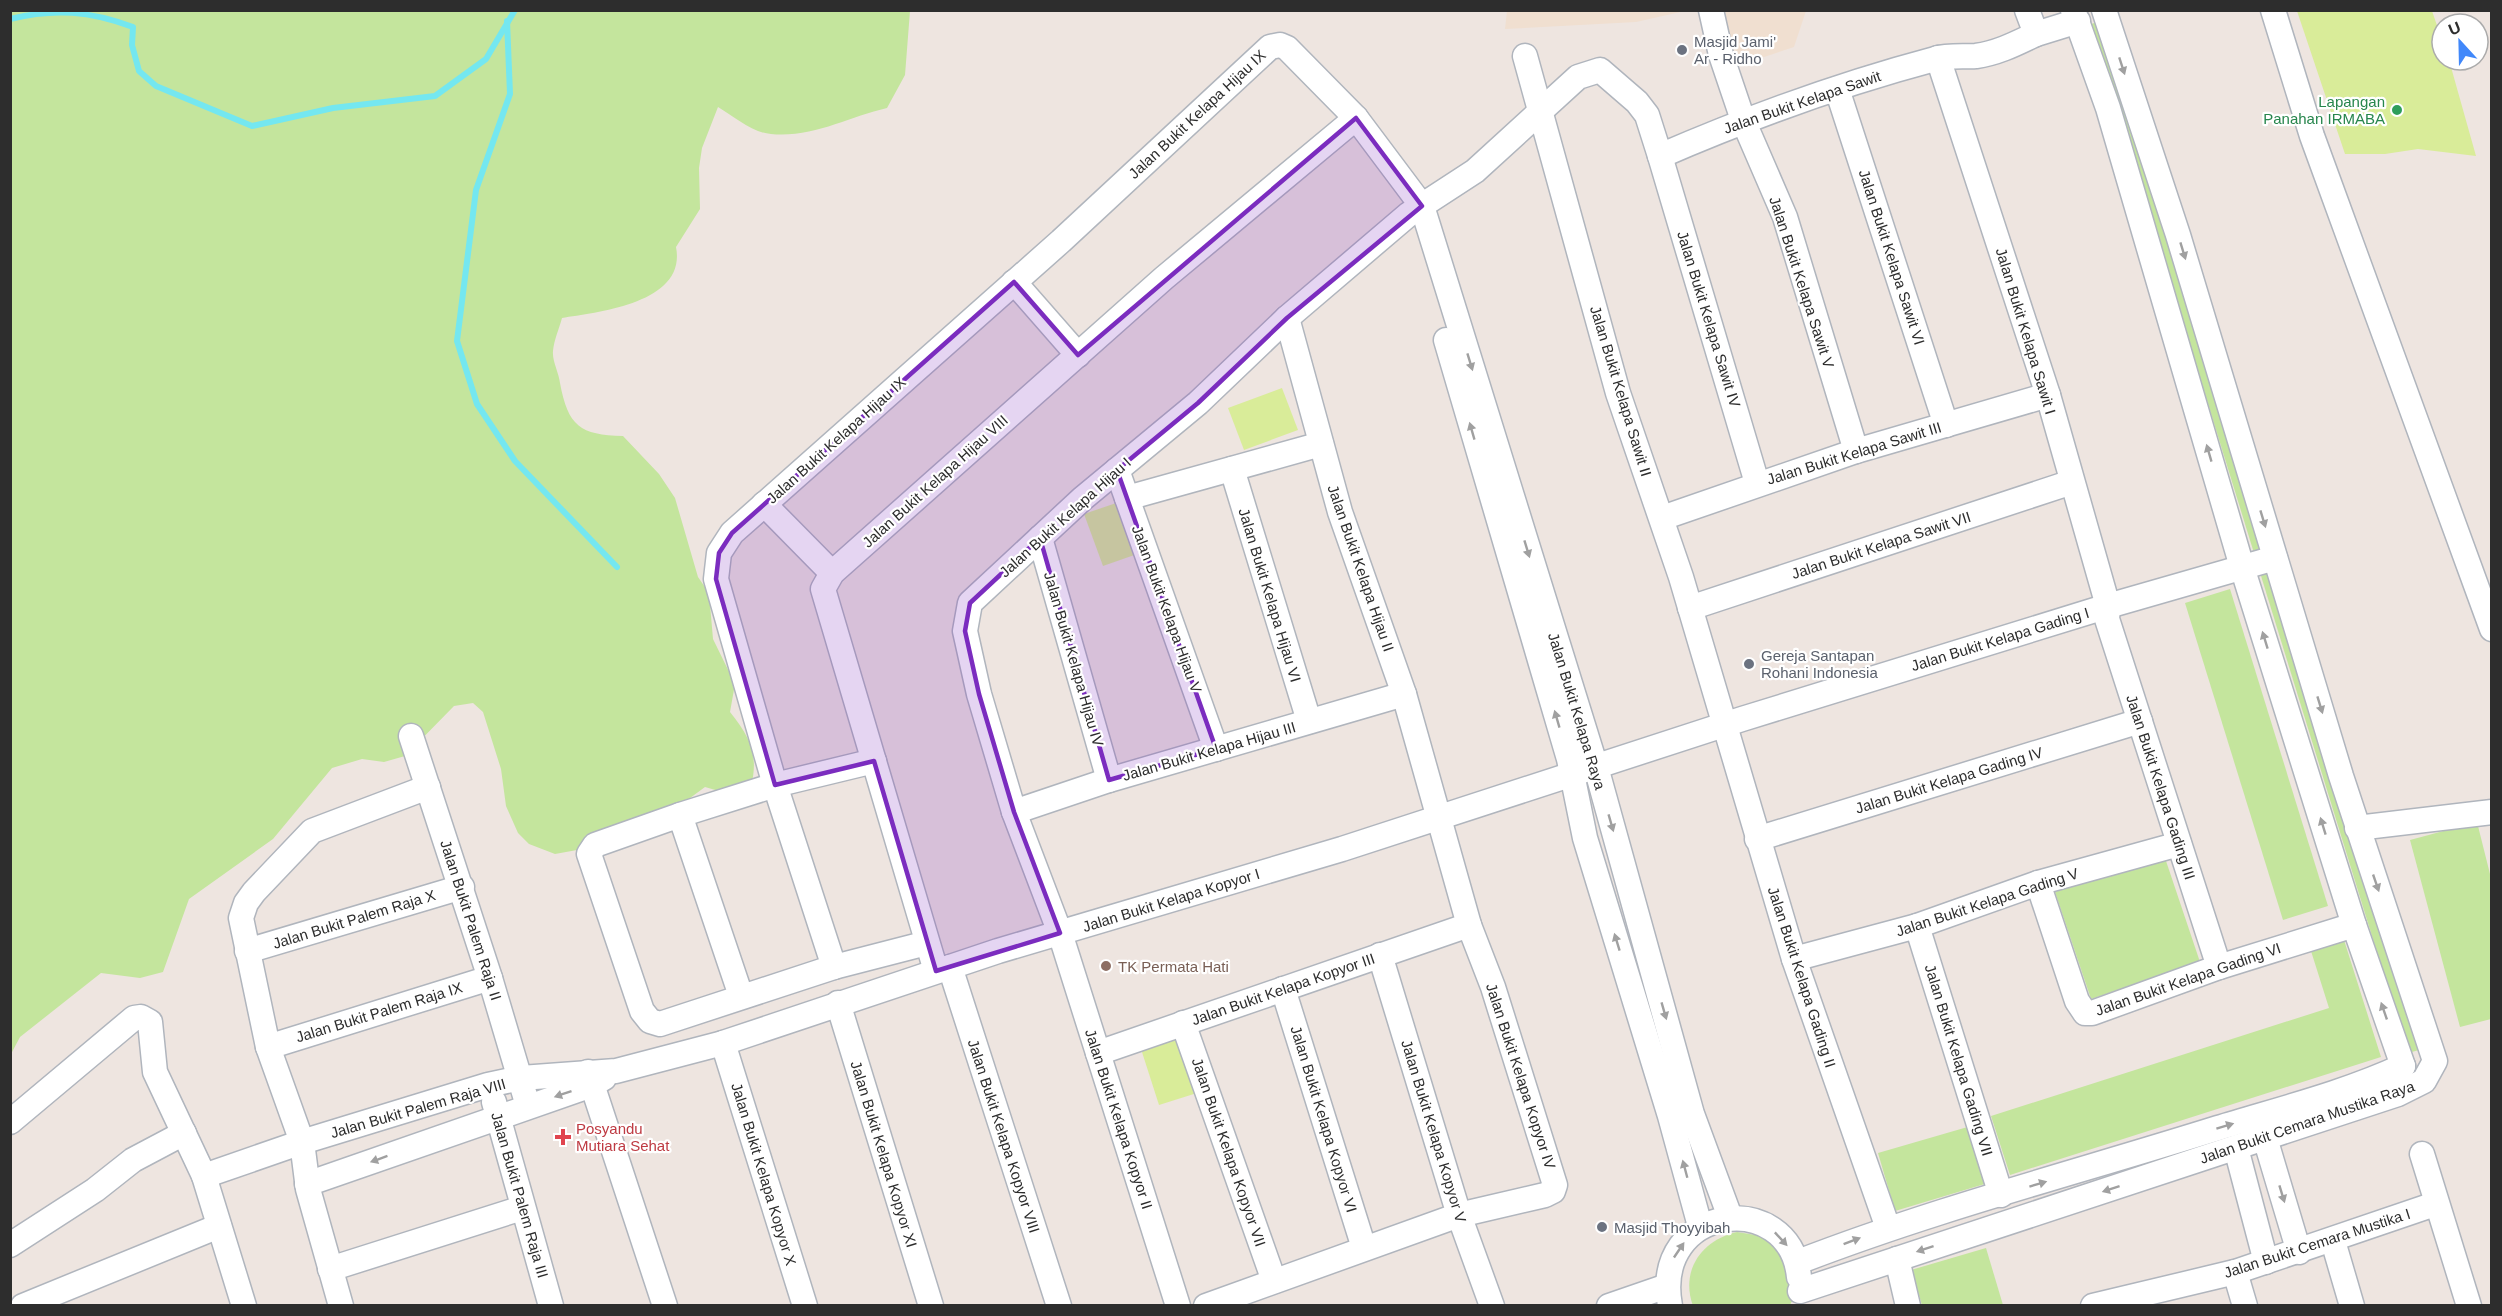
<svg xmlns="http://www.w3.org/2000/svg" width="2502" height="1316" viewBox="0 0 2502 1316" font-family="Arial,sans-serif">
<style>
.education{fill:#f0dfd0}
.green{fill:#c4e59d}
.pitch{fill:#d9ec99}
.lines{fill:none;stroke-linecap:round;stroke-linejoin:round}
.stream{stroke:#74e7f0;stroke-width:6}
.minor-casing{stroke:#b0b5bd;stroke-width:27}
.minor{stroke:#fff;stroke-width:24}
.oneway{fill:#a0a0a0}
.marked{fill:#7b2cbf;fill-opacity:0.2;stroke:#7b2cbf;stroke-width:4.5;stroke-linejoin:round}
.worship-dot{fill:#6b7280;stroke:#fff;stroke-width:2}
.leisure-dot{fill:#2e9e5b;stroke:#fff;stroke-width:2}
.education-dot{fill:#8d6e63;stroke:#fff;stroke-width:2}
.health-dot{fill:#e0444e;stroke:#fff;stroke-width:2}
.labels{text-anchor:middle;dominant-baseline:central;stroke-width:4.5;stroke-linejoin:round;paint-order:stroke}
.worship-label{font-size:15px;fill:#5b616d;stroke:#fff;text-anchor:start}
.leisure-label{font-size:15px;fill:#27864d;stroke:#fff;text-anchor:end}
.street-label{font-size:15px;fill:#2d2d2d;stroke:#fff}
.education-label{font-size:15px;fill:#785e54;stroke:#fff;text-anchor:start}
.health-label{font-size:15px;fill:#be3a42;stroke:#fff;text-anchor:start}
</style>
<rect width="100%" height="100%" fill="#eee5e0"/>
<!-- education -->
<g class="education">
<polygon points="1507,11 1507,10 1685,11 1636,22 1505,29"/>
<polygon points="1705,11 1806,11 1794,47 1761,58 1718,56"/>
</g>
<!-- green -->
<g class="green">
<path d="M11,11H910L905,75L887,108C848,117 813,138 771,134C753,133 733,116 718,107L702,148L699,168L700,209L676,247C687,303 599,312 562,318C559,329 554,340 553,351C552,361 559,373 560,383C568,426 580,435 623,436L659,474L675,498L698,577L709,593L713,639L735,684L730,712C750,737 759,754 751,787L729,794L705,787L671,812L595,836L577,850L555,854L529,844L518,833L506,806L501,769L483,712L473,703L454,706L405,756L384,762L362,759L332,768L273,839L189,899L163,972L140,978L101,973L20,1037L11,1054Z"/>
<polygon points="2101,21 2419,1050 2408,1053 2091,24"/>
<polygon points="2230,589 2328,906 2283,920 2185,603"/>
<polygon points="2477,822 2491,878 2491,1019 2460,1027 2410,840"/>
<polygon points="2164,855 2200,962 2091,999 2055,892"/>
<polygon points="2344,940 2381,1057 2010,1175 1991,1116 2329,1008 2311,951"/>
<polygon points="1971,1126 1988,1183 1895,1211 1878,1153"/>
<path d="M1737,1232L1762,1236L1789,1262L1793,1299L1790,1305L1693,1306C1680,1270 1702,1240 1737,1232Z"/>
<polygon points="1986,1248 2003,1305 1922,1305 1911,1270"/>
</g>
<!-- pitch -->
<g class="pitch">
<polygon points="2297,11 2432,11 2442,40 2442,60 2449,60 2476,156 2418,149 2385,154 2345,154"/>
<polygon points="1282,388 1298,430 1244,450 1228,408"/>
<polygon points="1125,500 1143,552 1103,566 1084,514"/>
<polygon points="1178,1036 1197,1093 1159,1105 1141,1049"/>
</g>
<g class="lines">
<!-- stream -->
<g class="stream">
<path d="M10,19C55,8 90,11 133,27L132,45L139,71L156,86L252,126L333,108L435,96L486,59L515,10"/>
<polyline points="507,21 510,94 476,190 457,341 477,404 515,461 617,567"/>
</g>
<defs>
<g id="minor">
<polyline points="1711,10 1721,55 1743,120 1785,217 1856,451"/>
<polyline points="2073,10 2108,108 2242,567 2354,925 2403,1066"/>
<polyline points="2273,10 2312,136 2492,629"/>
<polyline points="2036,34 2078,21"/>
<polyline points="1525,56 1618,393 1681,577 1794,959 1888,1228"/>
<polyline points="1938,58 2048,395 2108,606 2107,619 2219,967"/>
<polyline points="1837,89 1946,425"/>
<polyline points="1660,156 1757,483"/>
<polyline points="1014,282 1078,355"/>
<polyline points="1446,340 1569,759 1585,838 1670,1116 1700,1226"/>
<polyline points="1232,469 1309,721"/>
<polyline points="1117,470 1216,749"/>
<polyline points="1127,498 1321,444"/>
<polyline points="764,504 832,573"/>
<polyline points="1662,518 1856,451 2048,395"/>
<polyline points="1040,538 1109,780"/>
<polyline points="1690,608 2072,482"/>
<polyline points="411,736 490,978 528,1106"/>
<polyline points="1014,812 1109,780 1404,694"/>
<polyline points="680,815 775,785 874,761"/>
<polyline points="2357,828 2492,812"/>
<polyline points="1757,839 2140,721"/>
<polyline points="2038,883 2077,1001 2085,1013 2092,1013 2219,967 2354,925"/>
<polyline points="1917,926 2001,1195"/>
<polyline points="247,951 462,887"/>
<polyline points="1380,955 1459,1215 1492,1306"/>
<polyline points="1794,959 1917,926 2038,883 2179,844"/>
<polyline points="834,967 775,785 716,579 719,553 732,533 1061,241 1270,47 1280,45 1287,48 1356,118 1422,206 1596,767 1692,1114 1730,1217"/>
<polyline points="950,967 1059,1306"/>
<polyline points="936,971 823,589 832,573 1164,278 1356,118"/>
<polyline points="1283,989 1364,1248"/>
<polyline points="741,996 680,815 595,845 589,854 642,1011 650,1021 660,1024 834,967 927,943"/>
<polyline points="838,1003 931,1306"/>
<polyline points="1183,1023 1274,1281"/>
<polyline points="723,1043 805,1306"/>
<polyline points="268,1047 490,978"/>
<polyline points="1098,1053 1469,925"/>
<polyline points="588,1072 665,1306"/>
<polyline points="494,1102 551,1306"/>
<polyline points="10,1122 134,1018 141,1017 150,1022 155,1072 204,1176"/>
<polyline points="2265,1138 2299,1252"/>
<polyline points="2236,1148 2266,1262"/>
<polyline points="2422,1154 2469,1306"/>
<polyline points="307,1184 592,1085 604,1078"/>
<polyline points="2333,1241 2352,1306"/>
<polyline points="10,1245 95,1190 133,1160 184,1133"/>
<polyline points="1897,1259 1908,1306"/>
<path d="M1798,1262C1935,1209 2078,1172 2218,1128C2280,1109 2345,1093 2403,1066"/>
<polyline points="330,1269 522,1208"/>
<polyline points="2235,1272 2245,1306"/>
<polyline points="1800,1291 2398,1094 2424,1081 2435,1061 2341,776 2178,235 2104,10"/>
<polyline points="23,1306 219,1226"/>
<polyline points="244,1306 204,1176 302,1142 488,1085 521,1078 616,1071 723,1043 998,951 1342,849 1742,719 2108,606 2275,558"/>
<polyline points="341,1306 308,1189 302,1142 268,1047 241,918 246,903 254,892 312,831 428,787"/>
<path d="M1178,1306L1060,933L1014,812L979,694L965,631L970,603L1082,499L1198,403L1287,318L1409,214L1475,171L1578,77L1600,70L1637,102L1647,115L1660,156C1750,117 1841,84 1935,59C1948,55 1963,57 1976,56C1998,53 2017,43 2036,34L2027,10"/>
<polyline points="1206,1306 1459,1215 1545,1195 1553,1191 1555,1185 1493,987 1469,925 1404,694 1340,512 1287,318"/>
<polyline points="1609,1306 1667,1286"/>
<path d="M1670,1306C1651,1204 1790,1187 1799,1277"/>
<polyline points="2093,1306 2235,1272 2435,1204"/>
</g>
</defs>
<!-- minor casing -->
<use href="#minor" class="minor-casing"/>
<!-- minor -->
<use href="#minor" class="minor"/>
</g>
<!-- one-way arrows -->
<defs><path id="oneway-solid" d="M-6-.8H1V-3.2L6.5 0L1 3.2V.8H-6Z" transform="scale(1.5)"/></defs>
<g class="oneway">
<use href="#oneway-solid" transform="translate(2122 66) rotate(72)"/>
<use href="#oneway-solid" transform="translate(2183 251) rotate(73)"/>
<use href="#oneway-solid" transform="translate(1470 362) rotate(73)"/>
<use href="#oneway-solid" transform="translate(1472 431) rotate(-106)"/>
<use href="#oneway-solid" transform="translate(2209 453) rotate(-106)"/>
<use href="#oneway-solid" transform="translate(2263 519) rotate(73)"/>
<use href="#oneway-solid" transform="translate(1527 549) rotate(73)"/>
<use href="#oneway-solid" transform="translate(2265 640) rotate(-107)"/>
<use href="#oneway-solid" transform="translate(2320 705) rotate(73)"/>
<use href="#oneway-solid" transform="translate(1557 719) rotate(-106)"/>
<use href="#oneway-solid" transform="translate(1611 823) rotate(74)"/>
<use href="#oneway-solid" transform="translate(2323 826) rotate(-107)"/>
<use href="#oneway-solid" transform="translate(2376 883) rotate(71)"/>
<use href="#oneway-solid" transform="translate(1617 942) rotate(-107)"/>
<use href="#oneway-solid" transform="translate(1664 1011) rotate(74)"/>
<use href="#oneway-solid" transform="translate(2384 1011) rotate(-109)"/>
<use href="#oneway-solid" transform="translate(563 1094) rotate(161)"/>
<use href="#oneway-solid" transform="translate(2225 1126) rotate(-17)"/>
<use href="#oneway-solid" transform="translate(379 1159) rotate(160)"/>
<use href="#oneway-solid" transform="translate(1685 1169) rotate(-105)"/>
<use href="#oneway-solid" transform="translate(2038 1184) rotate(-17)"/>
<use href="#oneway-solid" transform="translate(2111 1189) rotate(162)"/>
<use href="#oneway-solid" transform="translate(2282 1194) rotate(73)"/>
<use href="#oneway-solid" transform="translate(1781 1239) rotate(47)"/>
<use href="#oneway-solid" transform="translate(1852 1241) rotate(-21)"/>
<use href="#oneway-solid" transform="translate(1925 1249) rotate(162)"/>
<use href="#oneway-solid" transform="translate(1679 1250) rotate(-56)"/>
</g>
<!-- marked area -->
<path class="marked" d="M1356,118L1422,206L1287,318L1198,403L1117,470L1216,749L1109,780L1040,538L970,603L965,631L979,694L1014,812L1060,933L936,971L874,761L775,785L716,579L719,553L732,533L1014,282L1078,355Z"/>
<!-- markers -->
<g class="worship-dot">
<circle cx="1682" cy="50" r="6"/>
<circle cx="1749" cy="664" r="6"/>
<circle cx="1602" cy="1227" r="6"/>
</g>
<circle class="leisure-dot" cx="2397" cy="110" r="6"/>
<circle class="education-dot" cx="1106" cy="966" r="6"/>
<path class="health-dot" d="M560 1128h6v6h6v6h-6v6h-6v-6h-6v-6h6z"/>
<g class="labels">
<!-- worship labels -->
<g class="worship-label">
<text x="1694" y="41">Masjid Jami'<tspan x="1694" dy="17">Ar - Ridho</tspan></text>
<text x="1761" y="655">Gereja Santapan<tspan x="1761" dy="17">Rohani Indonesia</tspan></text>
<text x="1614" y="1227">Masjid Thoyyibah</text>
</g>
<!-- leisure labels -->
<g class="leisure-label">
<text x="2385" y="101">Lapangan<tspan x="2385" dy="17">Panahan IRMABA</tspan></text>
</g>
<!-- street labels -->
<g class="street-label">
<text transform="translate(1802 102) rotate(-19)">Jalan Bukit Kelapa Sawit</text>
<text transform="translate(1197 114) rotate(-43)">Jalan Bukit Kelapa Hijau IX</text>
<text transform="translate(1892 257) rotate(72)">Jalan Bukit Kelapa Sawit VI</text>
<text transform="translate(1802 282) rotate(72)">Jalan Bukit Kelapa Sawit V</text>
<text transform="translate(1709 319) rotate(73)">Jalan Bukit Kelapa Sawit IV</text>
<text transform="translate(2026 331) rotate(73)">Jalan Bukit Kelapa Sawit I</text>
<text transform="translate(1621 391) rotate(73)">Jalan Bukit Kelapa Sawit II</text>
<text transform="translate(836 440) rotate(-42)">Jalan Bukit Kelapa Hijau IX</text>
<text transform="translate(1854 453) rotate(-17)">Jalan Bukit Kelapa Sawit III</text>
<text transform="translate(935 481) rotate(-42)">Jalan Bukit Kelapa Hijau VIII</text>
<text transform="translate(1065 517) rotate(-42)">Jalan Bukit Kelapa Hijau I</text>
<text transform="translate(1881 545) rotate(-18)">Jalan Bukit Kelapa Sawit VII</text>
<text transform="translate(1361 568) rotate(71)">Jalan Bukit Kelapa Hijau II</text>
<text transform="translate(1270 595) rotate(73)">Jalan Bukit Kelapa Hijau VI</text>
<text transform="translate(1167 609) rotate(70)">Jalan Bukit Kelapa Hijau V</text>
<text transform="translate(2000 639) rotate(-17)">Jalan Bukit Kelapa Gading I</text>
<text transform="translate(1074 659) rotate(74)">Jalan Bukit Kelapa Hijau IV</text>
<text transform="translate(1577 711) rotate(73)">Jalan Bukit Kelapa Raya</text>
<text transform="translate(1209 751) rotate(-16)">Jalan Bukit Kelapa Hijau III</text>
<text transform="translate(1949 780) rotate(-17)">Jalan Bukit Kelapa Gading IV</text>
<text transform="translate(2161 787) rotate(72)">Jalan Bukit Kelapa Gading III</text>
<text transform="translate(1171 900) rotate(-17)">Jalan Bukit Kelapa Kopyor I</text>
<text transform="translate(1987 902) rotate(-18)">Jalan Bukit Kelapa Gading V</text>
<text transform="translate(354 919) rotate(-17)">Jalan Bukit Palem Raja X</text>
<text transform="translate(471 920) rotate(72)">Jalan Bukit Palem Raja II</text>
<text transform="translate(1802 977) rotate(72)">Jalan Bukit Kelapa Gading II</text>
<text transform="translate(2188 979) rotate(-19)">Jalan Bukit Kelapa Gading VI</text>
<text transform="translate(1283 989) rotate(-19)">Jalan Bukit Kelapa Kopyor III</text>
<text transform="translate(379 1012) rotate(-17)">Jalan Bukit Palem Raja IX</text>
<text transform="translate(1959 1060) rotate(73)">Jalan Bukit Kelapa Gading VII</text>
<text transform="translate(1521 1076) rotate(72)">Jalan Bukit Kelapa Kopyor IV</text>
<text transform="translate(418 1108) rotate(-16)">Jalan Bukit Palem Raja VIII</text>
<text transform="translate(1119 1119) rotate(72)">Jalan Bukit Kelapa Kopyor II</text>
<text transform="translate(1324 1119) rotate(73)">Jalan Bukit Kelapa Kopyor VI</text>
<text transform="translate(2307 1122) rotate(-19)">Jalan Bukit Cemara Mustika Raya</text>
<text transform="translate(1434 1131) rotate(73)">Jalan Bukit Kelapa Kopyor V</text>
<text transform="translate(1004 1136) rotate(72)">Jalan Bukit Kelapa Kopyor VIII</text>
<text transform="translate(1229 1152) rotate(71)">Jalan Bukit Kelapa Kopyor VII</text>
<text transform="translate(884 1154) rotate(73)">Jalan Bukit Kelapa Kopyor XI</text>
<text transform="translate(764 1174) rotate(73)">Jalan Bukit Kelapa Kopyor X</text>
<text transform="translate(520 1195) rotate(74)">Jalan Bukit Palem Raja III</text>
<text transform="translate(2317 1243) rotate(-18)">Jalan Bukit Cemara Mustika I</text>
</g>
<!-- education labels -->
<g class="education-label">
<text x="1118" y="966">TK Permata Hati</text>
</g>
<!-- health labels -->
<g class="health-label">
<text x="576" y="1128">Posyandu<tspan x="576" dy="17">Mutiara Sehat</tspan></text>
</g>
</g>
<!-- border -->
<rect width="2502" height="1316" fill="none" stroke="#2d2d2d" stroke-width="24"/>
<!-- north arrow -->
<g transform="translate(2460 42) rotate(338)"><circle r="28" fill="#ffffff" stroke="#ababab" stroke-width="1.5"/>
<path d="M0-4.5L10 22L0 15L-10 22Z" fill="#4188fa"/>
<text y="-9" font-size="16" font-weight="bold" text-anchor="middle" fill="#2d2d2d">U</text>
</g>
</svg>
